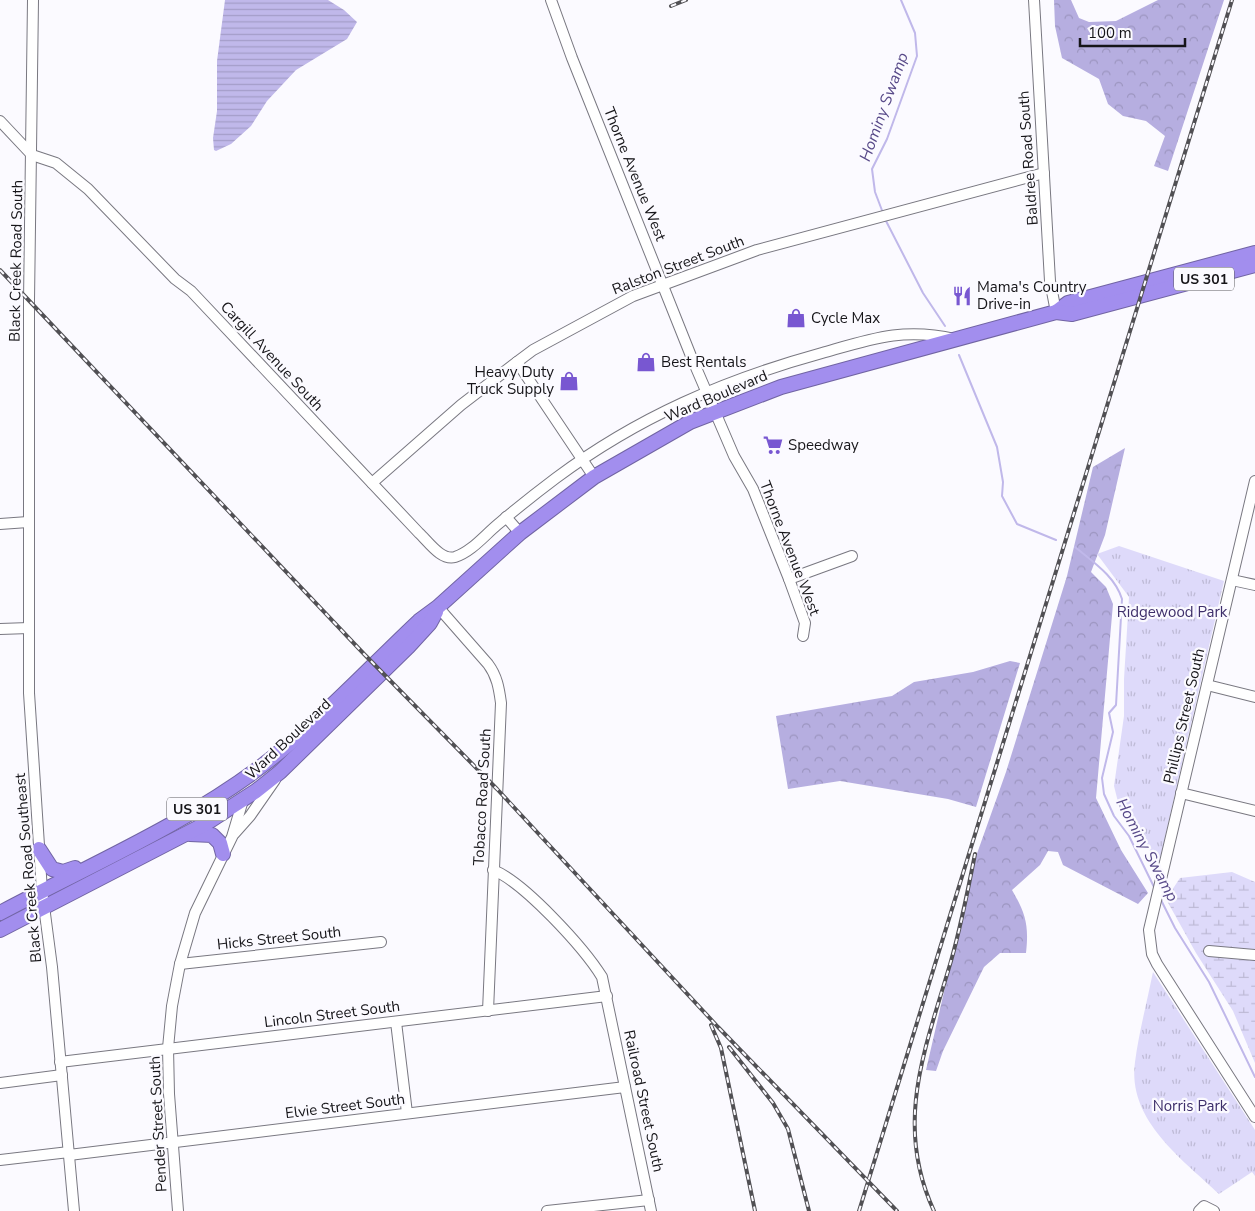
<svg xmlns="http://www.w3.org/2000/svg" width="1255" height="1211" viewBox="0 0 1255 1211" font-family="'Nunito Sans',sans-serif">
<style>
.forest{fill:url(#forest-crowns)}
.wetland{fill:url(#wetland-marsh)}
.park{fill:url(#park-tufts)}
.water{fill:url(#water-rules)}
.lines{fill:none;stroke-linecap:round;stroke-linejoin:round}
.stream{stroke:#c0b8ea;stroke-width:2}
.minor-casing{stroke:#797881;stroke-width:12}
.highway-casing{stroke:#7164a3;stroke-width:16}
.minor{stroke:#fff;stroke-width:10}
.highway{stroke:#a28eee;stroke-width:14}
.rail-casing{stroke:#515054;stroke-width:4}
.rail{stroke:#fbfaff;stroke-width:2;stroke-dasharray:5.5;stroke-linecap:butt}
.labels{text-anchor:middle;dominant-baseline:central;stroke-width:4.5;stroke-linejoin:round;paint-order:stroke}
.shield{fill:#fbfaff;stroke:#5b5a5e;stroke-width:1}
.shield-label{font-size:14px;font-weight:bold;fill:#161519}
.street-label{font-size:15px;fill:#161519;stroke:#fbfaff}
.poi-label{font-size:15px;fill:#161519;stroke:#fbfaff;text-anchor:start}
.park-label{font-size:15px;fill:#3d2e6a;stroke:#fbfaff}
.water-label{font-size:16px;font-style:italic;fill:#584a89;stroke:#fbfaff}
</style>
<defs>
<pattern id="forest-crowns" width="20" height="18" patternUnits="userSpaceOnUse" patternTransform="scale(1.25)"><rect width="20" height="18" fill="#b6aee0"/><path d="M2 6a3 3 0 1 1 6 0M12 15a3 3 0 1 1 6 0" fill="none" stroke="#9c95c0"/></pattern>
<pattern id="wetland-marsh" width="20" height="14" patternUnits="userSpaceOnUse" patternTransform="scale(1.25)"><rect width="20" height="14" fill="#dedafa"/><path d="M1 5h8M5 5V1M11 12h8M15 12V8" fill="none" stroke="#bebad6"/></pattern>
<pattern id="park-tufts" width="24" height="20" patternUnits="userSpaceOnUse" patternTransform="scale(1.25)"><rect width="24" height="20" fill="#dedafa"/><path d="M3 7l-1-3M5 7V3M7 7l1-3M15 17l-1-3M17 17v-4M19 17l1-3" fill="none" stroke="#bebad6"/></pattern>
<pattern id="water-rules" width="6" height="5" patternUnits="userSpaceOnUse" patternTransform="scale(1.25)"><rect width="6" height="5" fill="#c0b8ea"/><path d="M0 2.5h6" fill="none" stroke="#a49dc8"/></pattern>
</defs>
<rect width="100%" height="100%" fill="#fbfaff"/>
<!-- forest -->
<g class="forest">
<polygon points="1054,0 1071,0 1079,18 1089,22 1116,21 1158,0 1224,0 1168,171 1154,166 1165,136 1146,121 1123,116 1108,104 1099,79 1062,58 1055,26"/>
<path d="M1125,448L1105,535L1091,572L1106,587L1113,604L1096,798L1121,850L1148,893L1138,904L1063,865L1058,852L1048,851L1040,865L1012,890C1026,914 1029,926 1026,953H1000L984,967L943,1051L936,1071L926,1070L974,862L1006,772L1067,576L1093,467Z"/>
<polygon points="1010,661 1020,663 976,807 948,799 840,781 788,789 776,716 892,696 914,682 973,672"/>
</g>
<!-- wetland -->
<polygon class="wetland" points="1232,872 1255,882 1255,1063 1233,1011 1196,953 1166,899 1180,878"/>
<!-- park -->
<g class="park">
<polygon points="1119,546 1224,581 1159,863 1120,810 1114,786 1124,716 1124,679 1129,597 1097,554"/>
<path d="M1153,972L1255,1130V1176L1252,1172L1219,1194C1182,1159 1127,1120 1135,1062C1139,1032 1147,1002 1153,972Z"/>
</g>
<!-- water -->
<polygon class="water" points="225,0 328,0 344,10 357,22 347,39 296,70 267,101 251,126 231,144 216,151 214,150 213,138 217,111 217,61"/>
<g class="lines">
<!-- stream -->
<g class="stream">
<polyline points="883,213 875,192 872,169 887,139 917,56 915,33 901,0"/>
<polyline points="885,219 923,293 945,326"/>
<polyline points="959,355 997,447 1003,482 1002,496 1017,524 1056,540"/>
<path d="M1075,547C1093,562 1115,576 1122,599L1116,705L1109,713L1113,732L1102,778L1104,794L1114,816L1129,836L1154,887"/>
<polyline points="1160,898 1175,928 1209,982 1255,1077"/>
</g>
<defs>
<g id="minor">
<polyline points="33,0 29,301 29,693 42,891 52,967 74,1211"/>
<polyline points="551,0 572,58 691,356 734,456 753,489 789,579 805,623 803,636"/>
<polyline points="1034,0 1050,281 1056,312"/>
<path d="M0,121L32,155L56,163L88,189L175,279L191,291L419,533C428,541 441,561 455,557C471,552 484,536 497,525C516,509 536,493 556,478C638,417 724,380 822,353C871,339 903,327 955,339"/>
<polyline points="517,362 594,477"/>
<polyline points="1255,481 1149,930 1152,954 1157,964 1255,1117"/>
<polyline points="372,483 461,405 517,362 533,350 633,296 757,250 1044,173"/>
<polyline points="506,517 520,533"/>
<polyline points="0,524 28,522"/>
<polyline points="789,579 852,556"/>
<polyline points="1232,580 1255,585"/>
<path d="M438,607L488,664C497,676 499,688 501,703L488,1011"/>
<polyline points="0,629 29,628"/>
<polyline points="1207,685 1255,697"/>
<polyline points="1181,793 1255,811"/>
<polyline points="234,834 250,816 275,780"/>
<path d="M493,870C524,882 584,948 602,977L651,1211"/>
<polyline points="1209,951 1255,955"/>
<polyline points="180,964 381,942"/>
<polyline points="396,1022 407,1113"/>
<polyline points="60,1062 607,996"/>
<polyline points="0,1083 62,1075"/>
<polyline points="69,1155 625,1087"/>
<polyline points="0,1160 69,1152"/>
<polyline points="178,1211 169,1094 168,1048 172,1006 180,964 195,913 232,837 243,800"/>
<polyline points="547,1211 649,1200"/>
<polyline points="1199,1211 1204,1206 1214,1211"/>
</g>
<g id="highway">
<polyline points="1056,312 1068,303 1255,253"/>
<polyline points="190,834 212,835 220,843 223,854"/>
<polyline points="39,849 52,869 63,872 75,868"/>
<path d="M0,913C88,866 184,825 263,765C319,722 368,669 419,621L438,607L520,533L594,477L690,422L781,387L1056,312L1072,314L1255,265"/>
<polyline points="0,930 205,824 256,791 280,772 408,647 430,623 436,612"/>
</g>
</defs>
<!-- minor casing -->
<use href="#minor" class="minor-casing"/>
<!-- highway casing -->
<use href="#highway" class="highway-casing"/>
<!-- minor -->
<use href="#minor" class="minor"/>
<!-- highway -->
<use href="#highway" class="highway"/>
<defs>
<g id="rail">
<polyline points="671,6 686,0"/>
<polyline points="0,270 364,654 497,789 718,1027 897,1211"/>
<polyline points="711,1025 721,1048 755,1211"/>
<polyline points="729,1047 773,1103 788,1129 809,1211"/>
<polyline points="859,1211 1232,0"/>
<path d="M934,1211C893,1123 926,1047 951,961C961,926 968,890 975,854"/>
</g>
</defs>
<!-- rail casing -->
<use href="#rail" class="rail-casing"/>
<!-- rail -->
<use href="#rail" class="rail"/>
</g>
<!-- icons -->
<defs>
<symbol id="restaurant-bare" viewBox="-9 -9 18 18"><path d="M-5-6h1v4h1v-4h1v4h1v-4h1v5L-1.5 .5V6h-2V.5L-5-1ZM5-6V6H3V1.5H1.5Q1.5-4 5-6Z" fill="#7857d1" stroke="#fbfaff" stroke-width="2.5" paint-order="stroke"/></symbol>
<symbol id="shop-bare" viewBox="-9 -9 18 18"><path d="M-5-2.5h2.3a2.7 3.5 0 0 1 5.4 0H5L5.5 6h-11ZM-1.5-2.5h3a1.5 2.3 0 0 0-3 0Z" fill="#7857d1" stroke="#fbfaff" stroke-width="2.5" paint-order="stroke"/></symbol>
<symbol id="supermarket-bare" viewBox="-9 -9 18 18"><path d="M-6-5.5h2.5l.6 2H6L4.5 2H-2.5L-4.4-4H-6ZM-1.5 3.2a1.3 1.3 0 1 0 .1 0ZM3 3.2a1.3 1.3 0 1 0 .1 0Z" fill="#7857d1" stroke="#fbfaff" stroke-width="2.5" paint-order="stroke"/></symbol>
</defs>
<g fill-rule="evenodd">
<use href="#restaurant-bare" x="948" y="282" width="28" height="28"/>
<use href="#shop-bare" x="782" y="304" width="28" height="28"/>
<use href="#shop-bare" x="632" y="348" width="28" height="28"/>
<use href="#shop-bare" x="555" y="367" width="28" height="28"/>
<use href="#supermarket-bare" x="759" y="431" width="28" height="28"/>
</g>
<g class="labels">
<!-- shield labels -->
<g class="shield">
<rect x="1174" y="267.5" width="60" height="23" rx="4"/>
<rect x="167" y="797.5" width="60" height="23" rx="4"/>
</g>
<g class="shield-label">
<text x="1204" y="279">US 301</text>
<text x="197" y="809">US 301</text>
</g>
<!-- street labels -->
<g class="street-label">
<text transform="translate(1028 158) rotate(-94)">Baldree Road South</text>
<text transform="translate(635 174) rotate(68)">Thorne Avenue West</text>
<text transform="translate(16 261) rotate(-89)">Black Creek Road South</text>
<text transform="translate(678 265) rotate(-21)">Ralston Street South</text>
<text transform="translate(272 356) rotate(47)">Cargill Avenue South</text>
<text transform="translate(716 396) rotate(-23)">Ward Boulevard</text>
<text transform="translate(790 548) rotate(69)">Thorne Avenue West</text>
<text transform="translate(1184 716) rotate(-77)">Phillips Street South</text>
<text transform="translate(288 739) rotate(-43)">Ward Boulevard</text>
<text transform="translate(482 797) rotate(-87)">Tobacco Road South</text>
<text transform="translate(28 868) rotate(-95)">Black Creek Road Southeast</text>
<text transform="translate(279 938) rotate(-6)">Hicks Street South</text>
<text transform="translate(332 1014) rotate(-7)">Lincoln Street South</text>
<text transform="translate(644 1101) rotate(78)">Railroad Street South</text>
<text transform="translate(345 1106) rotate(-7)">Elvie Street South</text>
<text transform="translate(158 1124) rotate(-93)">Pender Street South</text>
</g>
<!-- poi labels -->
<g class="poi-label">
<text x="977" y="287">Mama's Country<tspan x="977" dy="17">Drive-in</tspan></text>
<text x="811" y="318">Cycle Max</text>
<text x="661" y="362">Best Rentals</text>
<text x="554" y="372" text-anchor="end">Heavy Duty<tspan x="554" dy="17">Truck Supply</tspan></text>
<text x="788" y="445">Speedway</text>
</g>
<!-- park labels -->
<g class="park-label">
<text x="1172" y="612">Ridgewood Park</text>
<text x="1190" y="1106">Norris Park</text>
</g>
<!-- water labels -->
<g class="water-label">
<text transform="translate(884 107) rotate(-70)">Hominy Swamp</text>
<text transform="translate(1147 850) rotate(62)">Hominy Swamp</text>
</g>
</g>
<!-- scale -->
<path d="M1080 38v8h105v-8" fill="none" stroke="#161519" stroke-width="2.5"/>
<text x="1088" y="38" font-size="15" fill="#161519" stroke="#fbfaff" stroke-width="4" paint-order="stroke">100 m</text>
</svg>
